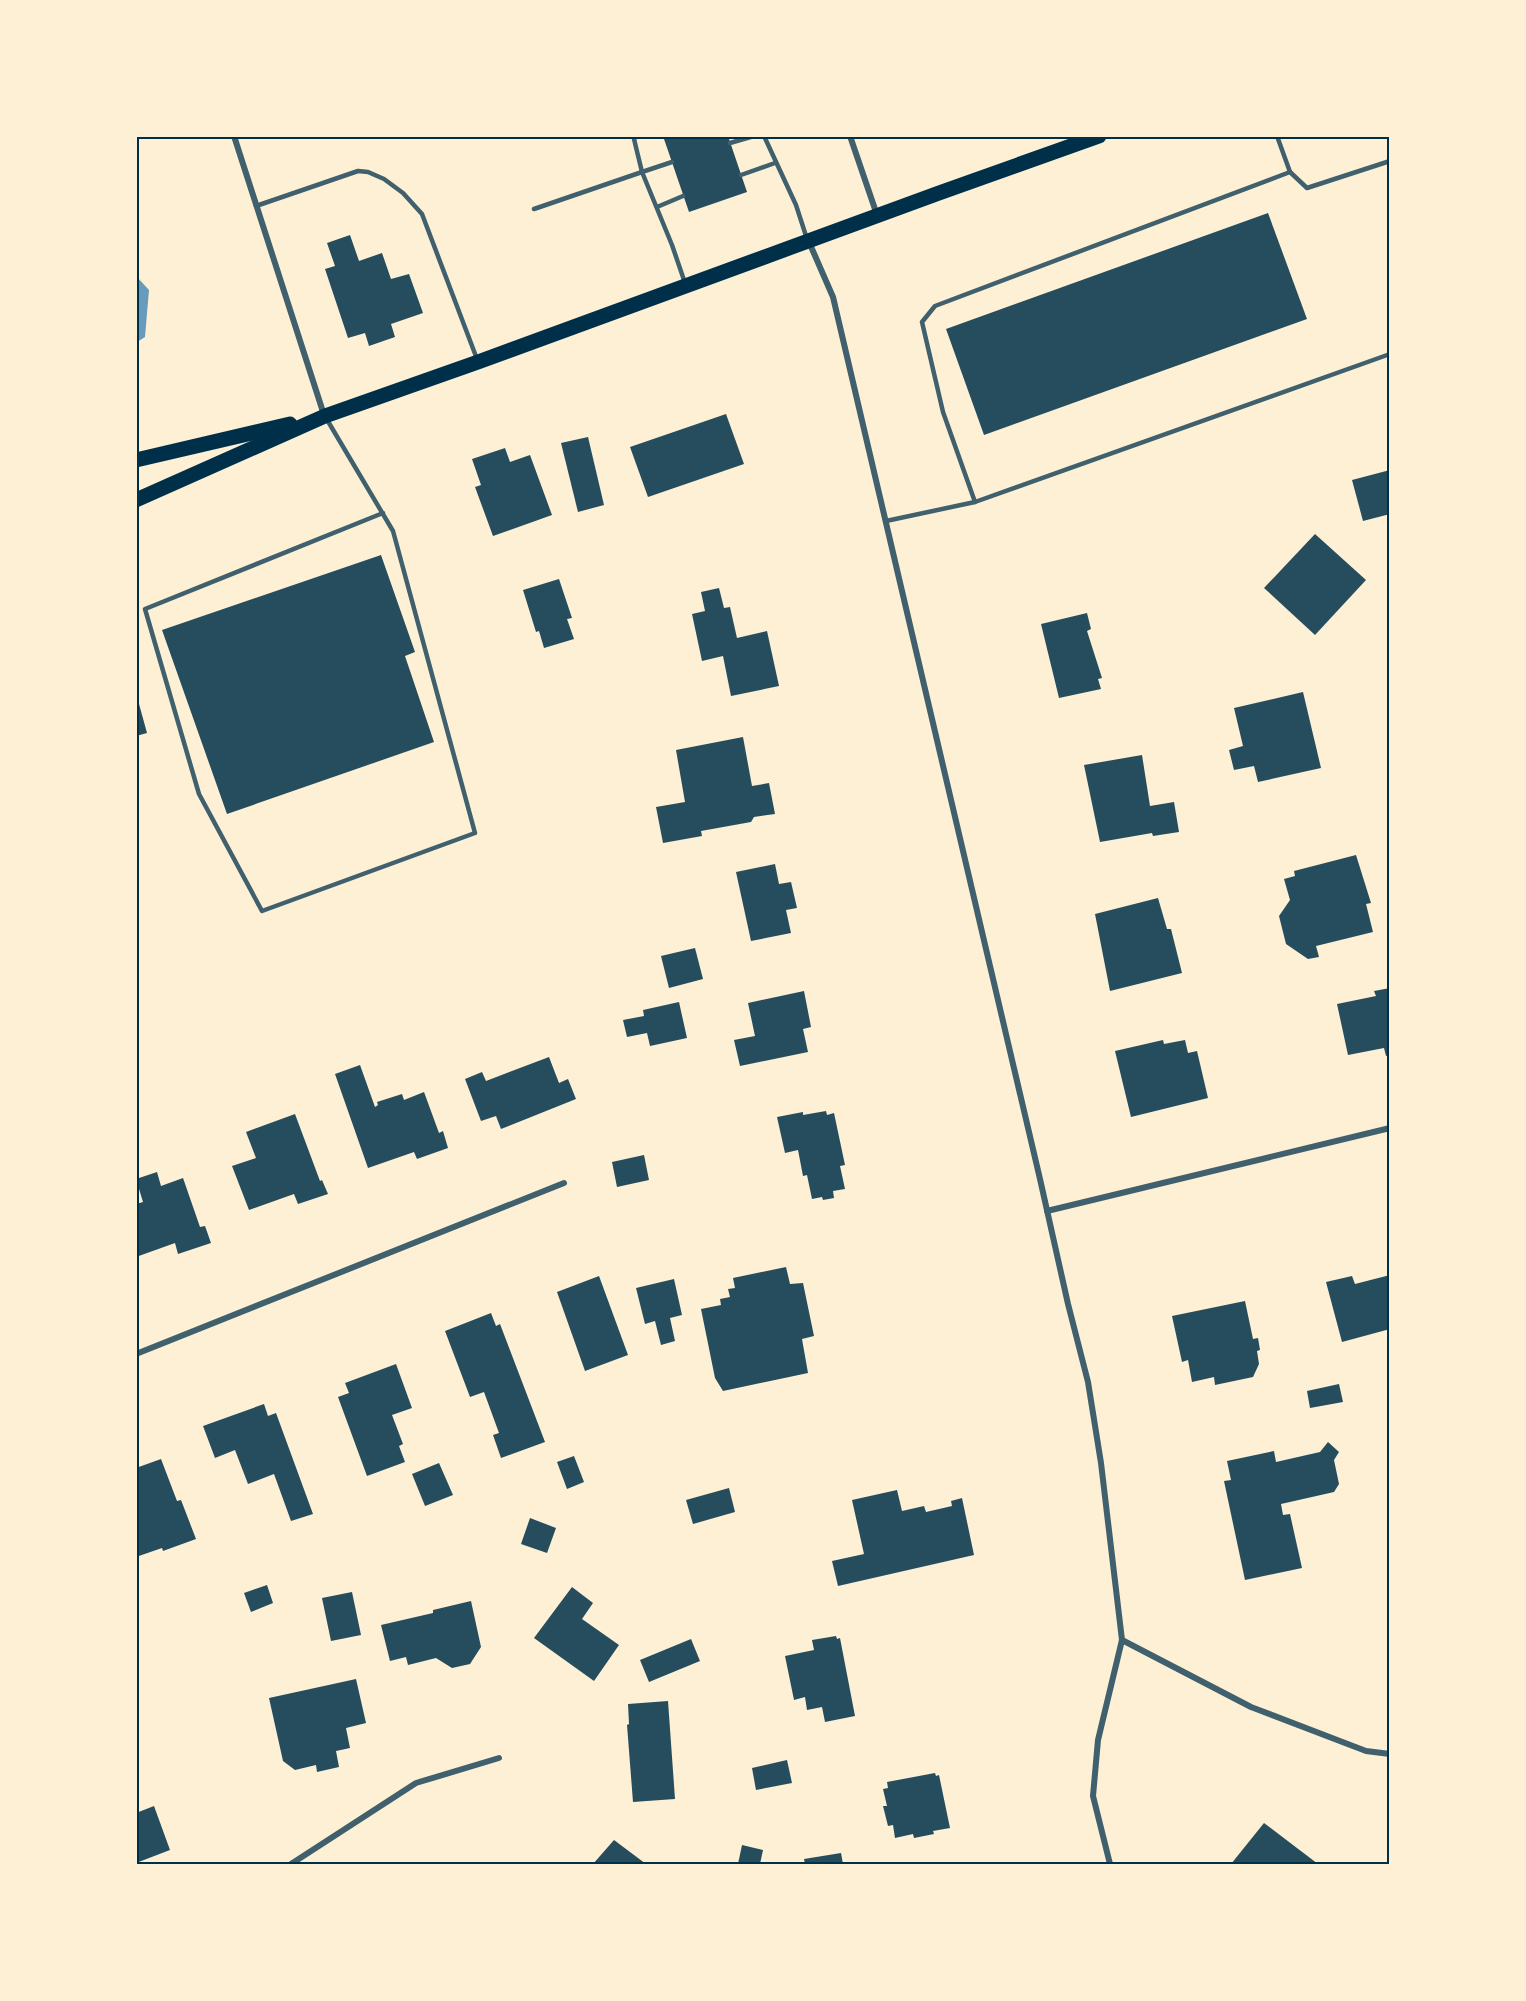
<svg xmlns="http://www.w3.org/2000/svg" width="1526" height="2001" viewBox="0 0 1526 2001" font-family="'Zilla Slab',serif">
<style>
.water{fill:#669bbc}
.building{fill:#264d5e}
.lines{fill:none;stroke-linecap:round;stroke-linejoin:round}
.service{stroke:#3f606c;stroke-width:4.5}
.minor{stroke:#3f606c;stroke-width:6}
.primary{stroke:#003049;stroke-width:15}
.neatline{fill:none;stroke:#003049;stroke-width:2}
</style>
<rect width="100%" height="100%" fill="#fdf0d5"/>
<!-- water -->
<polygon class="water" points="137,277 149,290 145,337 137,342"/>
<!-- building -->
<g class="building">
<polygon points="663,136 728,136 747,192 689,212"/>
<polygon points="1268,213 1307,319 984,435 946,329"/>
<polygon points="350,235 359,261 382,253 391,279 409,274 423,313 391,324 395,337 369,346 365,333 348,338 325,269 335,266 327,243"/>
<polygon points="726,414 744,464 648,497 630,447"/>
<polygon points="588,437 604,505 578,512 561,443"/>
<polygon points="505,448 510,462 530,455 552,515 493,536 475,487 481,485 472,459"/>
<polygon points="1390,470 1390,514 1363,521 1352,480"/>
<polygon points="1315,534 1366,580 1315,635 1264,588"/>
<polygon points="381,555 415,652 405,656 434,742 227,814 162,630"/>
<polygon points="559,579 572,618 567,619 574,639 544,648 539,631 536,632 523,590"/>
<polygon points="719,588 724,608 730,607 737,638 767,631 779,686 731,696 723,656 702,661 692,614 705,611 701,592"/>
<polygon points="1087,613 1091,629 1087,631 1102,678 1098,679 1101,689 1059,698 1041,624"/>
<polygon points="1303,692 1321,768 1258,782 1254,766 1234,770 1229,750 1243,746 1234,708"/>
<polygon points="136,693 147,733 136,736"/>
<polygon points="743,737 752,786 769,783 775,814 754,817 751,822 701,831 702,836 663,843 656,807 685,802 676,750"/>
<polygon points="1142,755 1150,806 1174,802 1179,832 1153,836 1152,833 1100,842 1084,765"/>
<polygon points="1356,855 1371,903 1366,904 1373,932 1316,946 1319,957 1308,959 1286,944 1279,916 1290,900 1284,879 1295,876 1294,871"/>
<polygon points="775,864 779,884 791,882 797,908 786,910 791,933 751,941 736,872"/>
<polygon points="1158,898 1167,929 1171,929 1182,973 1110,991 1095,914"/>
<polygon points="695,948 703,979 669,988 661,956"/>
<polygon points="1390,988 1390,1055 1386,1056 1384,1048 1348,1055 1337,1004 1376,996 1374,991"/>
<polygon points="804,991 811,1027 803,1029 808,1052 740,1066 734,1040 755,1036 748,1003"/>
<polygon points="679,1002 687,1038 650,1046 647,1033 627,1037 623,1020 644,1016 643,1010"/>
<polygon points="1163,1040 1164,1044 1185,1040 1188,1053 1197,1051 1208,1098 1131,1117 1115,1051"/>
<polygon points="549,1057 559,1083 568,1079 576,1099 501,1129 496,1116 481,1121 465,1079 482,1072 486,1081"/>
<polygon points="360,1065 375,1107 378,1105 377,1102 402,1094 404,1100 424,1092 439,1133 443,1131 448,1148 417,1159 414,1152 368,1168 335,1074"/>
<polygon points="826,1111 827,1115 834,1113 845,1165 840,1166 845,1189 833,1191 834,1198 823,1200 822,1197 812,1199 807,1175 803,1176 798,1150 785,1153 777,1117 803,1112 803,1115"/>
<polygon points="295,1114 320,1181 322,1180 328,1194 298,1204 294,1194 249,1210 232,1166 256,1158 246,1132"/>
<polygon points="644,1155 649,1180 617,1187 612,1162"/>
<polygon points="157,1172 161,1186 183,1178 200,1227 205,1226 211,1243 178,1254 175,1243 136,1257 136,1204 143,1202 136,1179"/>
<polygon points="786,1267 790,1284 803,1283 814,1336 802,1339 808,1373 723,1391 715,1378 701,1309 721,1305 720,1299 730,1297 728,1289 735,1288 733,1278"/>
<polygon points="1390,1275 1390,1329 1342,1342 1326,1282 1352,1276 1355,1284"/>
<polygon points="599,1276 628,1355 585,1371 557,1292"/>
<polygon points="674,1279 682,1315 670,1318 675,1341 661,1345 655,1321 645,1324 636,1288"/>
<polygon points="1245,1301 1253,1339 1258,1338 1260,1350 1257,1351 1259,1364 1253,1377 1215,1385 1214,1377 1192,1382 1188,1360 1182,1362 1172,1316"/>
<polygon points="491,1313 496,1326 500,1324 545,1442 501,1458 493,1435 499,1433 484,1392 470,1397 445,1331"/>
<polygon points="396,1364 412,1408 392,1415 403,1444 399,1446 405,1462 367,1476 338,1397 349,1393 345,1383"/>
<polygon points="1339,1384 1343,1402 1310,1408 1307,1391"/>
<polygon points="264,1404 268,1416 276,1413 313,1514 291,1521 274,1474 248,1484 235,1450 215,1458 203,1426"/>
<polygon points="1328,1442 1339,1452 1334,1460 1339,1484 1334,1492 1281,1504 1283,1515 1290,1514 1302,1568 1245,1580 1224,1481 1231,1480 1227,1461 1274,1451 1276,1462 1320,1452"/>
<polygon points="574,1456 584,1482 567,1489 557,1462"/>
<polygon points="161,1459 177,1501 181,1500 196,1539 163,1551 162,1548 136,1557 136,1468"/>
<polygon points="439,1463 453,1495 425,1506 412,1474"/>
<polygon points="729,1488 735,1512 693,1524 686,1500"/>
<polygon points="897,1490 902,1511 924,1506 926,1512 952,1506 951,1501 962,1498 974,1555 838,1586 832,1561 864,1554 852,1500"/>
<polygon points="530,1518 556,1528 547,1553 521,1544"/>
<polygon points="267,1585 273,1603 251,1612 244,1593"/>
<polygon points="572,1587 593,1603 582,1619 619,1645 594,1681 534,1638"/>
<polygon points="352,1592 361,1635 331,1641 322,1598"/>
<polygon points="471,1601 481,1647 470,1664 452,1668 436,1658 408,1665 406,1657 390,1661 381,1625 433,1613 433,1610"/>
<polygon points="836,1636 837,1639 840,1638 855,1716 825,1722 822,1707 807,1710 805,1697 794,1700 785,1656 814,1650 812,1640"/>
<polygon points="691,1639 700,1661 649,1682 640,1660"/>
<polygon points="356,1679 366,1723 346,1728 350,1748 336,1751 339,1767 317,1772 316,1765 295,1770 283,1761 269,1698"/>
<polygon points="668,1701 675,1799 633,1802 627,1725 629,1724 628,1704"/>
<polygon points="787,1760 792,1783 756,1790 752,1768"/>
<polygon points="935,1773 936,1776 939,1775 950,1828 933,1831 934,1834 914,1838 913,1834 895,1838 893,1825 888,1826 883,1806 887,1806 883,1789 888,1788 887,1782"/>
<polygon points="154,1806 170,1850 136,1863 136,1813"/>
<polygon points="1264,1823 1318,1864 1231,1864"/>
<polygon points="614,1840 646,1864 593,1864"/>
<polygon points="742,1845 763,1850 760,1864 738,1864"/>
<polygon points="841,1853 843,1864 805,1864 804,1859"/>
</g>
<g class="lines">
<!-- service -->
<g class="service">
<polyline points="637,136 634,139 642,172 672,162"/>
<polyline points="764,136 796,205 807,239"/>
<polyline points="1277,136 1290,172 1307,188 1390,161"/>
<polyline points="730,143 754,136"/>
<polyline points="741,175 775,163"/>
<polyline points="256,206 358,171 368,172 384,179 403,193 422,214 477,359"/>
<polyline points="657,207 683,196"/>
<polyline points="534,209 642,172 672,245 685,283"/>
<polyline points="326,418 393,531 475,833 262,911 199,794 145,609 383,513"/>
<polyline points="975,502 943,412 922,322 935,306 1290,172"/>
<polyline points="886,521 975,502 1390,354"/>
</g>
<!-- minor -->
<g class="minor">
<polyline points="234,136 324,415"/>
<polyline points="850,136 877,215"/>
<polyline points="809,242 833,297 1040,1179 1068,1304 1088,1382 1101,1463 1122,1640 1098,1740 1093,1796 1110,1864"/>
<polyline points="1047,1211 1390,1128"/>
<polyline points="136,1354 564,1183"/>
<polyline points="1122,1640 1251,1707 1366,1751 1390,1754"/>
<polyline points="291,1864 416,1783 499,1758"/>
</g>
<!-- primary -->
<g class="primary">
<polyline points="136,460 290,424"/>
<polyline points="136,500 325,416 478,362 939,193 1099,136"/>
</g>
</g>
<!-- border -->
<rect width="1526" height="2001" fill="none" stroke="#fdf0d5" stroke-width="276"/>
<rect x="138" y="138" width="1250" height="1725" class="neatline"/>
</svg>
